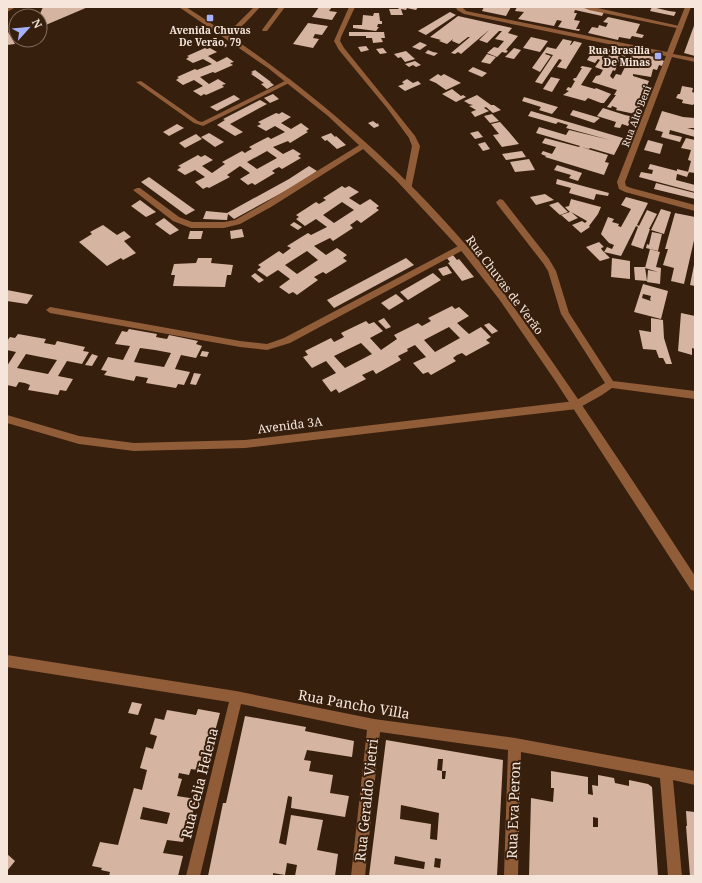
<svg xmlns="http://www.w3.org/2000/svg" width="702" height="883" font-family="'Noto Serif',serif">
	<rect width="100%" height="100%" fill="#371f0e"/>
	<g fill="#d5b5a1" fill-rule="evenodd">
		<path d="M 43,7 L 88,7 L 41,27 L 39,16 Z"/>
		<path d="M 319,7 L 332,7 L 329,11 L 337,12 L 332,20 L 312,17 Z"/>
		<path d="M 400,7 L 418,7 L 416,10 L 407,8 L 406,10 L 401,9 L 403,15 L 391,15 L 389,9 L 398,9 Z"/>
		<path d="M 484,7 L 500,8 L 511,7 L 506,16 L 482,11 Z"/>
		<path d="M 517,7 L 584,7 L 584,8 L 604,12 L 602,16 L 575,10 L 574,13 L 577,13 L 574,20 L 580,21 L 576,29 L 580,29 L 579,31 L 558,27 L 562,21 L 557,20 L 554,26 L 518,19 L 524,12 L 515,11 Z"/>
		<path d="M 652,7 L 669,11 L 676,12 L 674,16 L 650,11 Z"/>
		<path d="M 450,12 L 456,15 L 426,35 L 418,31 Z"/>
		<path d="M 374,13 L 379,13 L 380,21 L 382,21 L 382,24 L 378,24 L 377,27 L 379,27 L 376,31 L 353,28 L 353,25 L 362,25 L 363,15 L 373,16 Z"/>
		<path d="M 458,16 L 512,28 L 508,33 L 518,36 L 506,50 L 508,51 L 506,53 L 502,52 L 497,57 L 487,53 L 494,47 L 498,48 L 504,41 L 495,39 L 502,31 L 499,31 L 487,43 L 479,40 L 489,30 L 461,54 L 458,52 L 455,54 L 451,53 L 470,37 L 468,37 L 459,44 L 452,41 L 453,39 L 447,44 L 439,41 L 441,40 L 430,37 Z"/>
		<path d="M 608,17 L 640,24 L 636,33 L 644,35 L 642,38 L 632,36 L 630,39 L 619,37 L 618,40 L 588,33 L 592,27 L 598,28 L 599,25 L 606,27 L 608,23 L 603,22 Z"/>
		<path d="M 308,23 L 328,26 L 322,35 L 315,34 L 313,38 L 319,39 L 313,48 L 293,44 Z"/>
		<path d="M 695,23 L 695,56 L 684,53 Z"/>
		<path d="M 7,30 L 15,44 L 7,45 Z"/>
		<path d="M 349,32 L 384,32 L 385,38 L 381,38 L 383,42 L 373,43 L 372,38 L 366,38 L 366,36 L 349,36 Z"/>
		<path d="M 531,37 L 548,41 L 540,52 L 523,48 Z"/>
		<path d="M 563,39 L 572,41 L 570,45 L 571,45 L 574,41 L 582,43 L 566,69 L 557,67 L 562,60 L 559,59 L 542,84 L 535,82 L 553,55 L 546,53 L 545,54 L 551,56 L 540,72 L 532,68 L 547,47 L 556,49 Z"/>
		<path d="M 420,42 L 427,45 L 420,50 L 412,47 Z"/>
		<path d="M 366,46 L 369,50 L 361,52 L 358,47 Z"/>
		<path d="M 205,48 L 207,49 L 210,48 L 217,52 L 208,56 L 217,62 L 227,57 L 234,62 L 230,63 L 233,65 L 215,73 L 213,72 L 200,77 L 209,84 L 218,79 L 226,84 L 222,85 L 224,87 L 206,95 L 204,94 L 201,96 L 193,91 L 203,86 L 194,80 L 183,85 L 176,80 L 179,78 L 177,77 L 195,69 L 197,70 L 212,64 L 203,59 L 193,63 L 186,59 L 189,57 L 187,56 Z"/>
		<path d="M 383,48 L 387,53 L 380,54 L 376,49 Z"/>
		<path d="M 514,48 L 521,50 L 514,59 L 505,57 Z"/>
		<path d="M 604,49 L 628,52 L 624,59 L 620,58 L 615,71 L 613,70 L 610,76 L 613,79 L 616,74 L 621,75 L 632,53 L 655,57 L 664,61 L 662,66 L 659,65 L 657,70 L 653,69 L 651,77 L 633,74 L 633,76 L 649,81 L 644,93 L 647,94 L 640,103 L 642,104 L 635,114 L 616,110 L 617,108 L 612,106 L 611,108 L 607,107 L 616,95 L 614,95 L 617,90 L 592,82 L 596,76 L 600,75 L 603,70 L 595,67 L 600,60 L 598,59 L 595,63 L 587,60 L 593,51 L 601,53 Z"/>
		<path d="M 428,50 L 433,52 L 438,53 L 434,56 L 425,53 Z"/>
		<path d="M 406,51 L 415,59 L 405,62 L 401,57 L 398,58 L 394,54 Z"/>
		<path d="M 487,54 L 496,57 L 490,64 L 481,62 Z"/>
		<path d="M 415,61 L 421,65 L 416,67 L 413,65 L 409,67 L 405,64 Z"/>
		<path d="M 582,66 L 592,68 L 581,85 L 595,89 L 596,88 L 611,94 L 604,103 L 601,103 L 588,98 L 585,101 L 563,95 L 569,91 L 566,90 L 568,87 L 571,88 L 575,81 L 573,80 L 574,78 L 576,78 L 582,68 L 580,68 Z"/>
		<path d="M 473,67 L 487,73 L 482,77 L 468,71 Z"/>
		<path d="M 255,70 L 271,82 L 270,82 L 274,85 L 267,89 L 261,84 L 264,83 L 251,74 L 253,73 L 251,72 Z"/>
		<path d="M 438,74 L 441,76 L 444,74 L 461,83 L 446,90 L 436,83 L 429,80 Z"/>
		<path d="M 551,77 L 560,79 L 552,92 L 543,89 Z"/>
		<path d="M 407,79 L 413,83 L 418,81 L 421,84 L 405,91 L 398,86 L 404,84 L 402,82 Z"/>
		<path d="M 682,86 L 693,88 L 692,92 L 695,93 L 695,102 L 693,105 L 682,103 L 683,100 L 676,98 L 678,94 L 680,94 Z"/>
		<path d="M 452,89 L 461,96 L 463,95 L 466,97 L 456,102 L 442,94 Z"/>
		<path d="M 273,94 L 279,99 L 270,103 L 264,98 Z"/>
		<path d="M 234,95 L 240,99 L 217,111 L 210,107 Z"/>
		<path d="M 477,95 L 491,105 L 494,105 L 501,110 L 493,113 L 486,107 L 484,108 L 489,111 L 475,117 L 471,112 L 476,110 L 469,106 L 473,105 L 469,104 L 464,101 Z"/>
		<path d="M 524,97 L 558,107 L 552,114 L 539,110 L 541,107 L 522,101 Z"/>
		<path d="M 260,100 L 267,104 L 230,124 L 243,132 L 235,136 L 217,125 L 225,120 L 223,119 Z"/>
		<path d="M 603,108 L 625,115 L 634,117 L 628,126 L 622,124 L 620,128 L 614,127 L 616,122 L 597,116 Z"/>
		<path d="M 573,110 L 600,118 L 594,123 L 570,115 Z"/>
		<path d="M 531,111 L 623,138 L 614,155 L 590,148 L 589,149 L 581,147 L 608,155 L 605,162 L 609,163 L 604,175 L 545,157 L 546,156 L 541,154 L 543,151 L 552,154 L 556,147 L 542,143 L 545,138 L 579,147 L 580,146 L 536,133 L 539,127 L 566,135 L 569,130 L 610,140 L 566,128 L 568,125 L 558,122 L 556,124 L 528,116 Z"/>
		<path d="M 662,111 L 683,117 L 695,118 L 695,128 L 687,128 L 695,130 L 695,137 L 670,130 L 669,134 L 682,137 L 680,142 L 661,137 L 663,132 L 655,130 Z"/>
		<path d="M 282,112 L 291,117 L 281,123 L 291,129 L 301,123 L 309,129 L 306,131 L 308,132 L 290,143 L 288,141 L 273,147 L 283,154 L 293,149 L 301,154 L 298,156 L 301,158 L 282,169 L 279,167 L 275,169 L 272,171 L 275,173 L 255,185 L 252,183 L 248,185 L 240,179 L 250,173 L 240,166 L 227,175 L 230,177 L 209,188 L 207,187 L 203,189 L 195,182 L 205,177 L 195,170 L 185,175 L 177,170 L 181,167 L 178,166 L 198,155 L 201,157 L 205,155 L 213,160 L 202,166 L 212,173 L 225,164 L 222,162 L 242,151 L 245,153 L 248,151 L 252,149 L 249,147 L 268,137 L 271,139 L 285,132 L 275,126 L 266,131 L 257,126 L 261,124 L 258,122 L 276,113 L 279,114 ZM 267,151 L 277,158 L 257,169 L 247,162 Z"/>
		<path d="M 492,114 L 499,121 L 490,123 L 484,116 Z"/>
		<path d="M 373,121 L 377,124 L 378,123 L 379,126 L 374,128 L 368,123 Z"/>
		<path d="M 500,122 L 509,132 L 519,144 L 502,147 L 493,135 L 499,134 L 491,124 Z"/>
		<path d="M 177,124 L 184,128 L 169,136 L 163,132 Z"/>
		<path d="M 478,131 L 483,137 L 475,139 L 470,133 Z"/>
		<path d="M 209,133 L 224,142 L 215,147 L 201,137 Z"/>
		<path d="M 331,133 L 335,137 L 336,136 L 346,145 L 337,149 L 327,140 L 325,141 L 321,137 Z"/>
		<path d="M 196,134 L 202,139 L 185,148 L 179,143 Z"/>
		<path d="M 686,138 L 695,140 L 695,173 L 688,172 L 691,161 L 688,160 L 691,150 L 681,148 Z"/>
		<path d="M 648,140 L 663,144 L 660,154 L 644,150 Z"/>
		<path d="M 485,142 L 490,149 L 483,151 L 478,144 Z"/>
		<path d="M 522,151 L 526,157 L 506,160 L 502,154 Z"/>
		<path d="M 529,159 L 535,170 L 515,172 L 510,162 Z"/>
		<path d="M 650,164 L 677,171 L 677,169 L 689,172 L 687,177 L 677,174 L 676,180 L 695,185 L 695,192 L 639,177 L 641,172 L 652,174 L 653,170 L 648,169 Z"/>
		<path d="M 557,165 L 582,173 L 578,181 L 569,178 L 571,175 L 554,170 Z"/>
		<path d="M 309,166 L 317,171 L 300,183 L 234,219 L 228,214 L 227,220 L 203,219 L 206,211 L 227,213 L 289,179 Z"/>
		<path d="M 149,177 L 195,210 L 186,215 L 141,182 Z"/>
		<path d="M 557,179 L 609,193 L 608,196 L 596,194 L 594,200 L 569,193 L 571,188 L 556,184 Z"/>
		<path d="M 656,183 L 695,193 L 695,199 L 654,189 Z"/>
		<path d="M 342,186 L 345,188 L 349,186 L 359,192 L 349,198 L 360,205 L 370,199 L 379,206 L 376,208 L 379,210 L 361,223 L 357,220 L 353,223 L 350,225 L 353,228 L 333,241 L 330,238 L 314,246 L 326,255 L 337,248 L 347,255 L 343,258 L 347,261 L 326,274 L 323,272 L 314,277 L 318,280 L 297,295 L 293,292 L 289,294 L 279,287 L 290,279 L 278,270 L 267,277 L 257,270 L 261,267 L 258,265 L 279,251 L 283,254 L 291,248 L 287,246 L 308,233 L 311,235 L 327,227 L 316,219 L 305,226 L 296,219 L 299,217 L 296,215 L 316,202 L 319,204 L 326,200 L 323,198 ZM 342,202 L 354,210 L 334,223 L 323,215 ZM 307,251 L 318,260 L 297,274 L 285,265 Z"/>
		<path d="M 545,194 L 554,200 L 536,205 L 530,197 Z"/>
		<path d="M 626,197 L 648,203 L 637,225 L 639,226 L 647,210 L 657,214 L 649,229 L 650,229 L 643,249 L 631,245 L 638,227 L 636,226 L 621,256 L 604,252 L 607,247 L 612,249 L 614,245 L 609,243 L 601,234 L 608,217 L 614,219 L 612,222 L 619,224 L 618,226 L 621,227 L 631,209 L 621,205 Z"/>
		<path d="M 571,199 L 601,207 L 598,214 L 589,226 L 590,227 L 581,233 L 572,225 L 582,221 L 585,223 L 587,221 L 571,212 L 578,218 L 569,222 L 561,215 L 570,212 L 565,207 L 569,206 Z"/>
		<path d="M 140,200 L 156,212 L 146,217 L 131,206 Z"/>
		<path d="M 558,202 L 568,212 L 560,215 L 549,205 Z"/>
		<path d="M 661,209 L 671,212 L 664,234 L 651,230 Z"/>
		<path d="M 675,213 L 695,217 L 695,236 L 684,284 L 671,281 L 674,268 L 663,265 L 668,249 L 665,249 Z"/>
		<path d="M 164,218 L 179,230 L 170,235 L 155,224 Z"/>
		<path d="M 294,222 L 302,227 L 298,230 L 290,225 Z"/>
		<path d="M 103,225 L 117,235 L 124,231 L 131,237 L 124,241 L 136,253 L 123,260 L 121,258 L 107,266 L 79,242 L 92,234 L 90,232 Z"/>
		<path d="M 242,229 L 244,237 L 231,239 L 230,231 Z"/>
		<path d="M 190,231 L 203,231 L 201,239 L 188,239 Z"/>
		<path d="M 652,232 L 662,234 L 658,251 L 646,248 L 647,244 L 649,245 Z"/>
		<path d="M 599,242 L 604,247 L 601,248 L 602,250 L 610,258 L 600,261 L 586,247 Z"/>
		<path d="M 650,249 L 660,252 L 656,267 L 661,268 L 660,284 L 647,282 L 648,270 L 658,272 L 645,268 Z"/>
		<path d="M 452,254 L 457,260 L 459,259 L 474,277 L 462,281 L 448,263 L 450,262 L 446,257 Z"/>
		<path d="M 198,258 L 212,258 L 211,263 L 233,265 L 231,275 L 227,275 L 225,287 L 173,286 L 175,275 L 171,275 L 174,264 L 196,263 Z"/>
		<path d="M 406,258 L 414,265 L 334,308 L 327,300 Z"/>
		<path d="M 612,258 L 630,261 L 630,279 L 611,277 Z"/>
		<path d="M 694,265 L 695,265 L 695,286 L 690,285 Z"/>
		<path d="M 447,266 L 452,273 L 443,276 L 438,269 Z"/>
		<path d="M 634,267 L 645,267 L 647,281 L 635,280 Z"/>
		<path d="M 255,273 L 264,280 L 259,283 L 251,276 Z"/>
		<path d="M 433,273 L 441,280 L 408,300 L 400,292 Z"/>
		<path d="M 643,284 L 668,291 L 661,319 L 634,312 ZM 643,294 L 651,296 L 650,299 L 651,301 L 642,298 Z"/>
		<path d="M 7,290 L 33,295 L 27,304 L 7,301 Z"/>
		<path d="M 396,294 L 404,301 L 389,310 L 381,303 Z"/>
		<path d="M 452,306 L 455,309 L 459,307 L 469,316 L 457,323 L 469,334 L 481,327 L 491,337 L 486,340 L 490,343 L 466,356 L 462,353 L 457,355 L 453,358 L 456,361 L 431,375 L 428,372 L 423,374 L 413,363 L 426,357 L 415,345 L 407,349 L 408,351 L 398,356 L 401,360 L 376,374 L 373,370 L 362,375 L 366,379 L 339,393 L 336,389 L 331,392 L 322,380 L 336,373 L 326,361 L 312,368 L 303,357 L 308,355 L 305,351 L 331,338 L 334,342 L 344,337 L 341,333 L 366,321 L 369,324 L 374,322 L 383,331 L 370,338 L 381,350 L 397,339 L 394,335 L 418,323 L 422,326 L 431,321 L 428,318 ZM 449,327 L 460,338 L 435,352 L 424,340 ZM 361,343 L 372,354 L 345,368 L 334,356 Z"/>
		<path d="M 681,313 L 695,316 L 694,338 L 695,338 L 695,349 L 692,348 L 692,355 L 678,351 Z"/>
		<path d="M 384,318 L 391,327 L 386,329 L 378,321 Z"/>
		<path d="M 651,318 L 663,320 L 664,338 L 672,364 L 666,364 L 663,358 L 659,358 L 656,350 L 643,349 L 639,330 L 651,332 Z"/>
		<path d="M 489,323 L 498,331 L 492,334 L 484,325 Z"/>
		<path d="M 129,329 L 157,334 L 156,337 L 161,338 L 167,339 L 169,335 L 198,341 L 196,344 L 202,346 L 196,358 L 181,355 L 175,369 L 190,372 L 184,385 L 178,384 L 176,388 L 146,383 L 148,378 L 136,376 L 134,381 L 104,375 L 107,371 L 101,370 L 108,357 L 123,360 L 130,346 L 115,344 L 122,331 L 127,332 ZM 140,348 L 155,350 L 171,353 L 164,367 L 134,362 Z"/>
		<path d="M 18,334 L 46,339 L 44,343 L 55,345 L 57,341 L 85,347 L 83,351 L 89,352 L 82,364 L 67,361 L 58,376 L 73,379 L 66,391 L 60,390 L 58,395 L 28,390 L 30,385 L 25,383 L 19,382 L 16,387 L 7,385 L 7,366 L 16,352 L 7,350 L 7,341 L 10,337 L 15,338 ZM 26,354 L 41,357 L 57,360 L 48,374 L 17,368 Z"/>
		<path d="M 202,351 L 209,352 L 207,357 L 200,356 Z"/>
		<path d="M 92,354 L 98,356 L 92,366 L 85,365 Z"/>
		<path d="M 194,373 L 201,374 L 196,385 L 190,384 Z"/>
		<path d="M 132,702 L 142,704 L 138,715 L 128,713 Z"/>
		<path d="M 198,709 L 220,713 L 204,771 L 191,769 L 189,775 L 179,773 L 178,778 L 182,779 L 177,796 L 196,799 L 189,828 L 187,827 L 183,842 L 167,840 L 163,853 L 183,856 L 178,876 L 109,876 L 110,872 L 101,870 L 102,868 L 92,866 L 100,842 L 118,845 L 134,788 L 142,790 L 147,770 L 140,768 L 146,747 L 153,749 L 157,736 L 150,734 L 155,718 L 164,720 L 167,710 L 196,715 ZM 143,807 L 170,813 L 167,824 L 140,819 Z"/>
		<path d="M 245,716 L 306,727 L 305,731 L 354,741 L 352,757 L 307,750 L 304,760 L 311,761 L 309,771 L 333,775 L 330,793 L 349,796 L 345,817 L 291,808 L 292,797 L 288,796 L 279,843 L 286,845 L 291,815 L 323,820 L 317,850 L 338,854 L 335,876 L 295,876 L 297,865 L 287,863 L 285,875 L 273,873 L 273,876 L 208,876 L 223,803 L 226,803 Z"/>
		<path d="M 386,740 L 503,760 L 497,876 L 369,876 ZM 438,759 L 443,759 L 442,771 L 446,771 L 445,779 L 442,779 L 442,771 L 437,770 ZM 401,805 L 439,813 L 437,840 L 430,839 L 431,824 L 400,819 ZM 395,856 L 425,862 L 424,869 L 394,864 ZM 435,858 L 441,859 L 440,868 L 434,867 Z"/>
		<path d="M 551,771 L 588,777 L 588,794 L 593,795 L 592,785 L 598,786 L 598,775 L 614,778 L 615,783 L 629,786 L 629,780 L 648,784 L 652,787 L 658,876 L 529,876 L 531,798 L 553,802 L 554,788 L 551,788 ZM 593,817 L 598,818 L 598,827 L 593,827 Z"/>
		<path d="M 686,811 L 695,812 L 695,876 L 690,876 L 686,826 L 687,826 Z"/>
		<path d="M 7,854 L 15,861 L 7,871 Z"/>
	</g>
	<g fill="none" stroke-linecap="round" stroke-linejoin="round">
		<g fill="#915d39" fill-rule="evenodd">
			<path d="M 254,7 L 260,7 C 253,15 234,37 224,36 L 224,34 L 234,27 Z"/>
			<path d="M 279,7 L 285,7 L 267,31 L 263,31 L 262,30 Z"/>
			<path d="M 587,7 L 593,7 L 684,27 L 681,29 L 589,10 L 587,9 Z"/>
		</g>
		<g fill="#915d39" fill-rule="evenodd">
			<path d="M 16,7 L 7,12 L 7,8 Z"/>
			<path d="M 349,7 L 355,7 L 341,37 L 340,41 L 344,48 L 391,106 L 415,136 L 420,146 L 411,190 L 408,190 L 404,188 L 412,146 L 409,138 L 387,108 L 339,50 L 334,41 Z"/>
			<path d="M 456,7 L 462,7 L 466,11 L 667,52 L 685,7 L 691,7 L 673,54 L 695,58 L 695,62 L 672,57 L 625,182 L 626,186 L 631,188 L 695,205 L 695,211 L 625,192 L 619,189 L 617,182 L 666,56 L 464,14 L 457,10 Z"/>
			<path d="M 289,79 L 291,80 L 291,82 L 203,126 L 194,123 L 136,82 L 141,81 L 198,121 L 202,122 Z"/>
			<path d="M 361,144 L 364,144 L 368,146 L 271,207 L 240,224 L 224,228 L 191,228 L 173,221 L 133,190 L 137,188 L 140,188 L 179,217 L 192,222 L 224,222 L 235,220 L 265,203 Z"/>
			<path d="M 500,199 L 503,200 L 549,259 L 556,271 L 569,313 L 613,381 L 695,391 L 695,399 L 612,388 L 602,395 L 577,409 L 245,448 L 134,451 L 79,444 L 7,423 L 7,415 L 79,436 L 134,443 L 245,440 L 575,401 L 605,383 L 561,314 L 548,271 L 543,263 L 497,204 L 496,202 Z"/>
			<path d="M 462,244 L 465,245 L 466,247 L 465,249 L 290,343 L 267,350 L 240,347 L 50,313 L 46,310 L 50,307 L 240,341 L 267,344 L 284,338 Z"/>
			<path d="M 7,655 L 236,691 L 374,719 L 515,738 L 695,771 L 695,785 L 673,780 L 682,876 L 668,876 L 660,778 L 521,752 L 518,876 L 504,876 L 508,750 L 380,732 L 365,876 L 351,876 L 367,730 L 241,704 L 200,876 L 186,876 L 229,702 L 7,667 Z"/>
		</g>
		<path fill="#915d39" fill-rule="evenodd" d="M 179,7 L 186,7 C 290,73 385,151 466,245 C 496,280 522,319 549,357 C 599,429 647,502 695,576 L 695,591 L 691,590 L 556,382 L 499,299 L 459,248 L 396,180 L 328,116 L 268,68 Z"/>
	</g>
	<g fill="#a6b1fc" stroke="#371f0e" stroke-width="1.5">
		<rect x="206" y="14" width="8" height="8" rx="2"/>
		<rect x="654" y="52" width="8" height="8" rx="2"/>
	</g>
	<g text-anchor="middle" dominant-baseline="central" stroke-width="4" stroke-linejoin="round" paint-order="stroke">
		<g font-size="10" font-weight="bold" fill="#f5e5da" stroke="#371f0e">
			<text x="210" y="30">Avenida Chuvas<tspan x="210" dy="12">De Verão, 79</tspan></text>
			<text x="650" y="50" text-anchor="end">Rua Brasília<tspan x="650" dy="12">De Minas</tspan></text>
		</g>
		<g font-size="10" fill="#f5e5da" stroke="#371f0e">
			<text transform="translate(636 116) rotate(-69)">Rua Alto Beni</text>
		</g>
		<g font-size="12" fill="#f5e5da" stroke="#371f0e">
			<text transform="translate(505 285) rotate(53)">Rua Chuvas de Verão</text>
			<text transform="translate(290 425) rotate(-7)">Avenida 3A</text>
		</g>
		<g font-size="14" fill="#f5e5da" stroke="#371f0e">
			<text transform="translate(354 704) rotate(10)">Rua Pancho Villa</text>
			<text transform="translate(199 783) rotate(-76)">Rua Celia Helena</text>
			<text transform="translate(366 800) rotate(-84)">Rua Geraldo Vietri</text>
			<text transform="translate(513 810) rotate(-88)">Rua Eva Peron</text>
		</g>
	</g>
	<rect width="702" height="883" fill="none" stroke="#f5e5da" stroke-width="16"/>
	<g transform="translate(28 28) rotate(63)"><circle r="19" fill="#371f0e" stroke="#836e60"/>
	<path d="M0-3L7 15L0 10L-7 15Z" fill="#a6b1fc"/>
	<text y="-6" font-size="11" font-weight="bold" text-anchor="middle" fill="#f5e5da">N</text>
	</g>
</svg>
